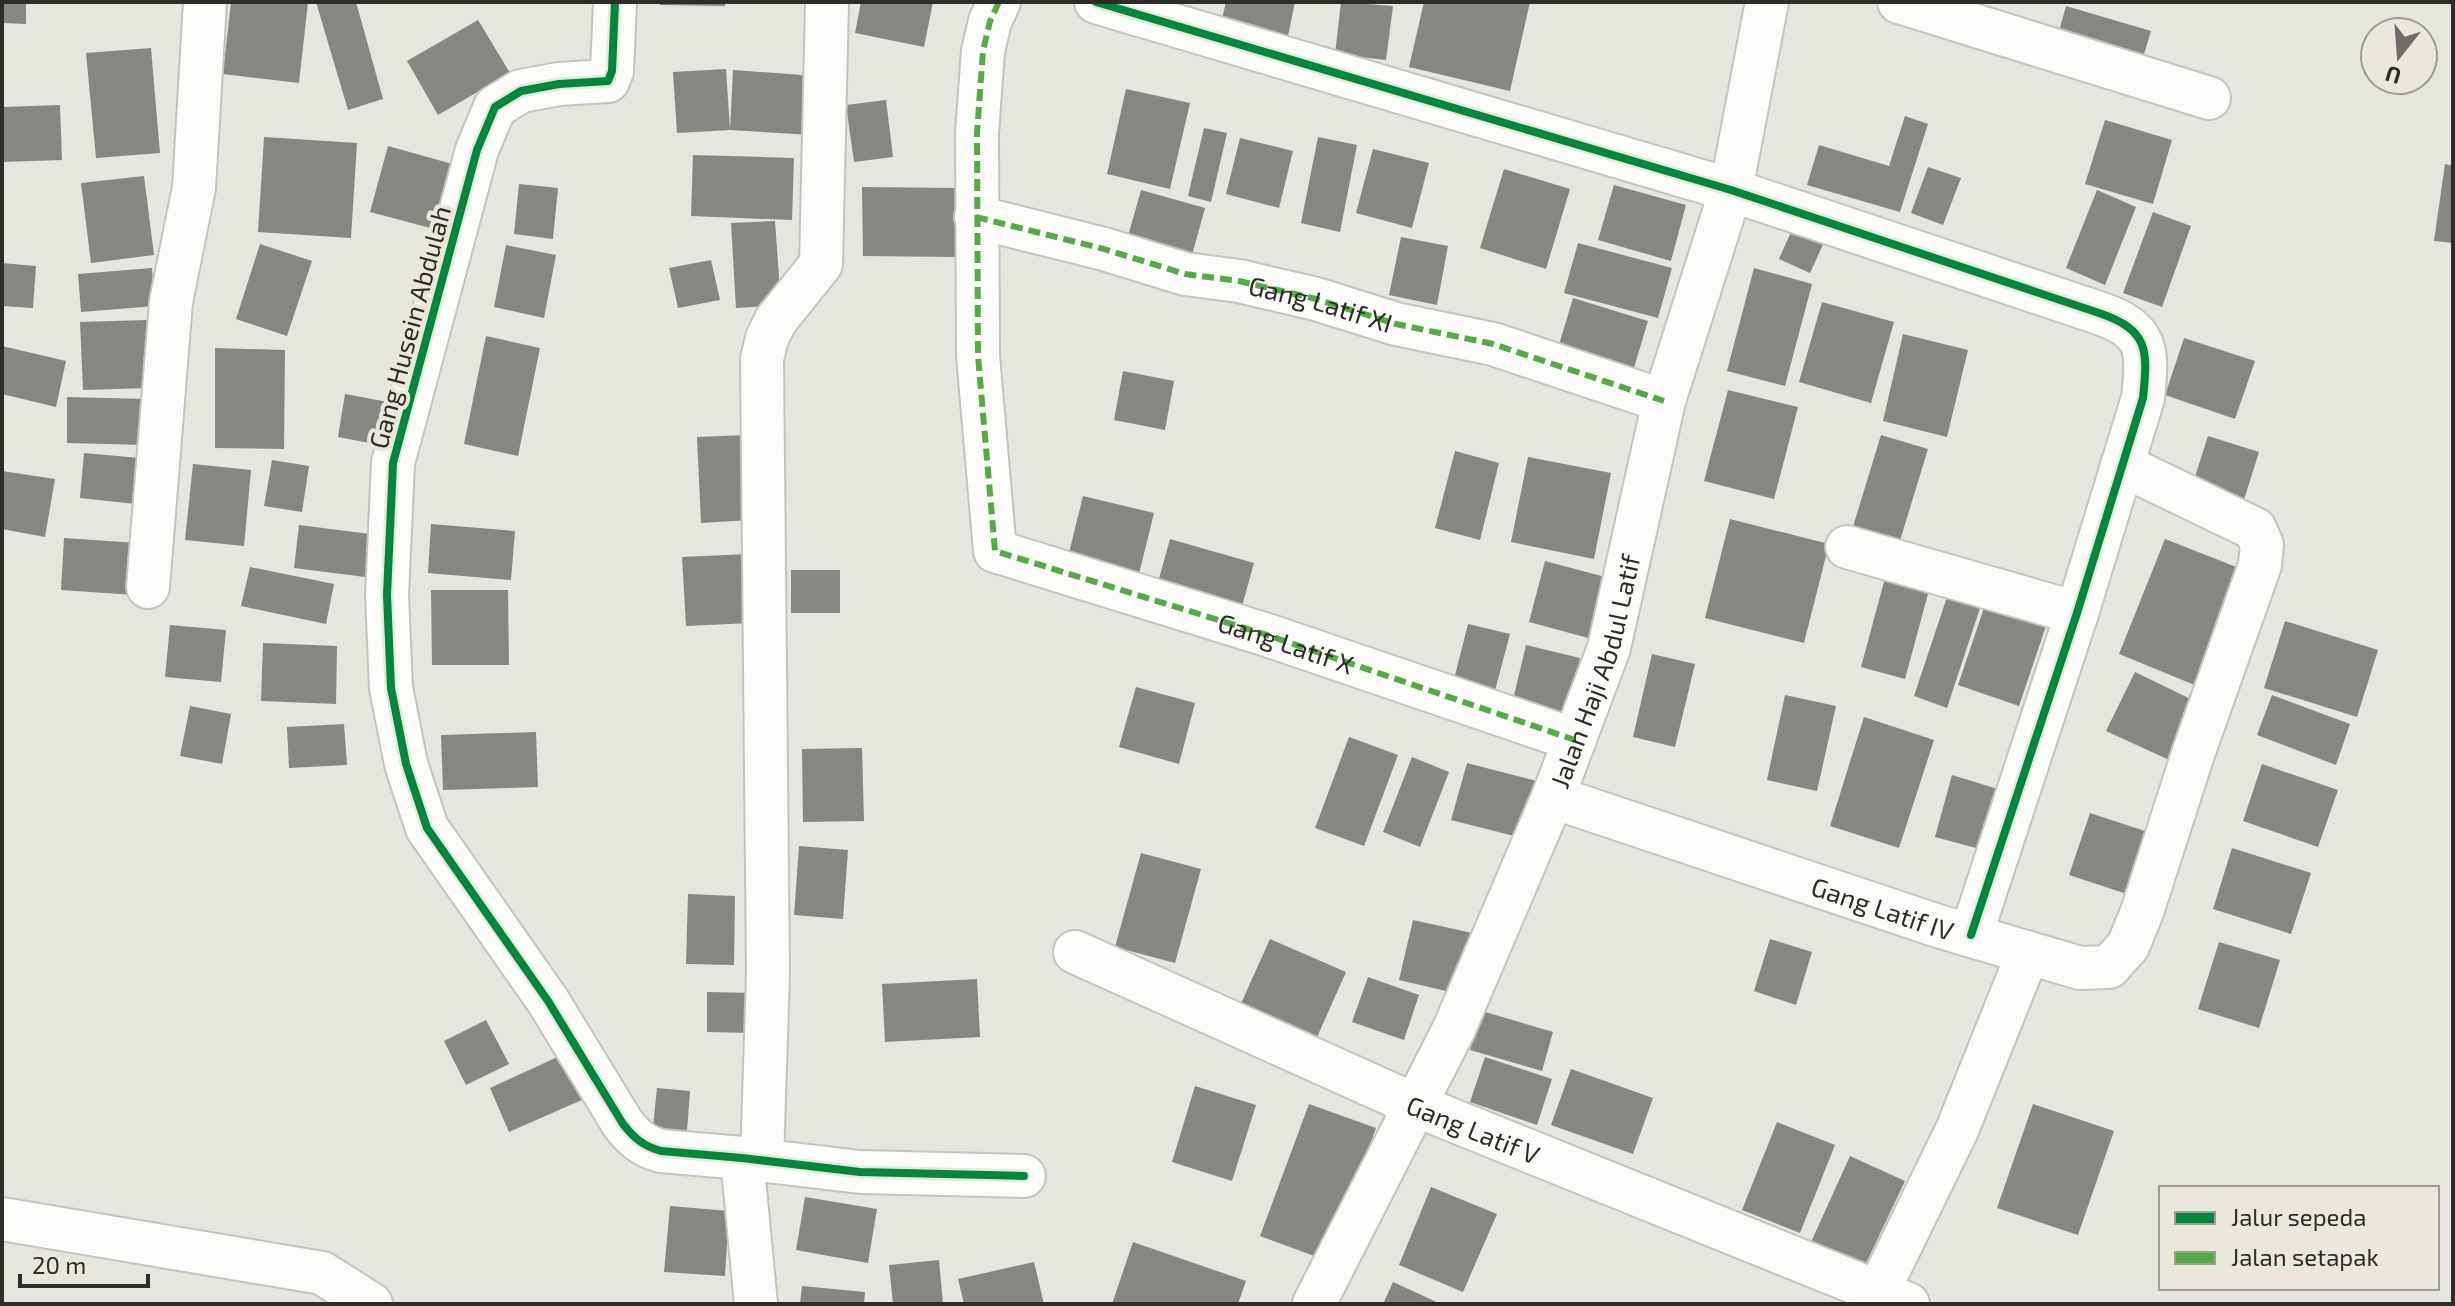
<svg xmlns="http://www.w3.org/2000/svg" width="2455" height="1306" font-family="'Exo 2',sans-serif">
	<rect width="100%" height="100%" fill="#e6e5de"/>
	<g fill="#878782">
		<path d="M 2,2 L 26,2 L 26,24 L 2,23 Z"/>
		<path d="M 231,2 L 308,2 L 299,83 L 223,74 Z"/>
		<path d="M 316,2 L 356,2 L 383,99 L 348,110 Z"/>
		<path d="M 660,2 L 725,2 L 725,6 L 660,5 Z"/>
		<path d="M 861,2 L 933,2 L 924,47 L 855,33 Z"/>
		<path d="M 1226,2 L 1295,2 L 1287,41 L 1220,27 Z"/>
		<path d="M 1341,2 L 1393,6 L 1386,60 L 1335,54 Z"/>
		<path d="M 1424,2 L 1530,2 L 1510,91 L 1409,67 Z"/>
		<path d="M 2066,6 L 2151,31 L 2139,71 L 2055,46 Z"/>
		<path d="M 478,20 L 510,73 L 438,115 L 407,61 Z"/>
		<path d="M 151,48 L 160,153 L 96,158 L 86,53 Z"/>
		<path d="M 726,69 L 730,130 L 677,133 L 673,72 Z"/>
		<path d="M 733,70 L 816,76 L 812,135 L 730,130 Z"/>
		<path d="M 1126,89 L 1190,103 L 1170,189 L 1107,174 Z"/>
		<path d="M 886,100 L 893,157 L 854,162 L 846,105 Z"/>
		<path d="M 60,105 L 62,160 L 2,162 L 2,107 Z"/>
		<path d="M 1905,116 L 1928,124 L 1900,212 L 1807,185 L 1819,145 L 1889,166 Z"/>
		<path d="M 2105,120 L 2172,140 L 2153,204 L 2085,184 Z"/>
		<path d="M 1204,128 L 1227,133 L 1211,202 L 1188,196 Z"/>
		<path d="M 264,137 L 357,143 L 351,238 L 258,232 Z"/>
		<path d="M 1318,137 L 1357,145 L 1340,232 L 1301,223 Z"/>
		<path d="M 1240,138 L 1293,151 L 1279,208 L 1226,194 Z"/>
		<path d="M 388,146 L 456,165 L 438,230 L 370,212 Z"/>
		<path d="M 1373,149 L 1429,163 L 1412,228 L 1356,213 Z"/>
		<path d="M 693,155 L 794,158 L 792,220 L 691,216 Z"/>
		<path d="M 2445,164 L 2453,166 L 2453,243 L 2434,241 Z"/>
		<path d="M 1928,167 L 1961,178 L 1943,225 L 1911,213 Z"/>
		<path d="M 1504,169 L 1570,189 L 1546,269 L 1480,248 Z"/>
		<path d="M 144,176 L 154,255 L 91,263 L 81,183 Z"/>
		<path d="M 519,184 L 558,188 L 553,239 L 514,234 Z"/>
		<path d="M 1614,185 L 1686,205 L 1671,261 L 1598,240 Z"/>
		<path d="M 862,187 L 956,188 L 956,257 L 863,256 Z"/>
		<path d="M 1141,190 L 1205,208 L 1189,266 L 1125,247 Z"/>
		<path d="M 2097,190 L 2136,207 L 2105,285 L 2066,268 Z"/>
		<path d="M 2153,212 L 2191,226 L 2162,307 L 2123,293 Z"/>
		<path d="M 775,221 L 781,305 L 736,308 L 731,223 Z"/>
		<path d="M 1795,223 L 1827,236 L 1810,273 L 1779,259 Z"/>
		<path d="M 1401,237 L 1448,246 L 1437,305 L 1389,295 Z"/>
		<path d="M 1578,243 L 1672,268 L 1658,318 L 1564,293 Z"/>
		<path d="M 260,244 L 312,261 L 287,336 L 236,319 Z"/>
		<path d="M 506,245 L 556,255 L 544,318 L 494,307 Z"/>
		<path d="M 711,260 L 720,300 L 678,308 L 669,268 Z"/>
		<path d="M 2,263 L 36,266 L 33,308 L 2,306 Z"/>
		<path d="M 152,268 L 155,306 L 81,312 L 78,274 Z"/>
		<path d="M 1754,268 L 1812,284 L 1785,386 L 1727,371 Z"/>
		<path d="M 1573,298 L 1648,321 L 1633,371 L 1558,348 Z"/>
		<path d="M 1822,302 L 1894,322 L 1871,403 L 1799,382 Z"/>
		<path d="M 147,320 L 149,388 L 83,390 L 80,322 Z"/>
		<path d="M 1903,334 L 1968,350 L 1947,437 L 1883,421 Z"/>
		<path d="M 486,336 L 540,348 L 518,456 L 464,444 Z"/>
		<path d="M 2184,338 L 2255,361 L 2235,419 L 2165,395 Z"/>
		<path d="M 2,346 L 66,361 L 56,407 L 2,394 Z"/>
		<path d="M 215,348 L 285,350 L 284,449 L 215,448 Z"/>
		<path d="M 1123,371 L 1174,381 L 1165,430 L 1114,420 Z"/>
		<path d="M 1728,390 L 1798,407 L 1774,499 L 1704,481 Z"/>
		<path d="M 345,394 L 388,402 L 380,445 L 338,437 Z"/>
		<path d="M 67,397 L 148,399 L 147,445 L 67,443 Z"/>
		<path d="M 747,435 L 751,520 L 701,523 L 697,437 Z"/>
		<path d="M 1881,435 L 1928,449 L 1895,557 L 1848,543 Z"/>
		<path d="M 2208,436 L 2259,452 L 2242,506 L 2191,489 Z"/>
		<path d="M 1455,451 L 1499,463 L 1480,540 L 1435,528 Z"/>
		<path d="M 84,453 L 140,458 L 136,504 L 80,498 Z"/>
		<path d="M 1528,457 L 1611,473 L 1594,559 L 1511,542 Z"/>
		<path d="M 272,460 L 309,466 L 302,512 L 264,506 Z"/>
		<path d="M 193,464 L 251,470 L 244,546 L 185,540 Z"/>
		<path d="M 2,471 L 55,479 L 45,537 L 2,529 Z"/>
		<path d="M 1083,496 L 1154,513 L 1138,578 L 1067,561 Z"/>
		<path d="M 1730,519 L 1829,544 L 1804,643 L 1705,618 Z"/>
		<path d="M 431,524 L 515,531 L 511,580 L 428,573 Z"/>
		<path d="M 299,525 L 378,535 L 373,578 L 294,568 Z"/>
		<path d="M 64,538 L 137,543 L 135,595 L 61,590 Z"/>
		<path d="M 1170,539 L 1254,563 L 1239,617 L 1155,593 Z"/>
		<path d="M 2165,539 L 2249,572 L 2202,688 L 2119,654 Z"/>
		<path d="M 748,554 L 751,623 L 686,626 L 682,557 Z"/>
		<path d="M 1545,561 L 1609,578 L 1592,639 L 1529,622 Z"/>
		<path d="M 250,567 L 334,584 L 326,624 L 241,606 Z"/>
		<rect x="791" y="570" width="49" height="43"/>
		<path d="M 1885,578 L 1929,590 L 1905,679 L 1861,667 Z"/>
		<path d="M 1952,582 L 1985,593 L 1947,708 L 1914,696 Z"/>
		<path d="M 431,590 L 508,590 L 509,665 L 432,665 Z"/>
		<path d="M 1988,596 L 2049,617 L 2019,706 L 1958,685 Z"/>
		<path d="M 2285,621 L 2378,650 L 2357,717 L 2264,688 Z"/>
		<path d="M 1468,624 L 1510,634 L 1492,702 L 1451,691 Z"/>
		<path d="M 170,625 L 226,630 L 221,682 L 165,677 Z"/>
		<path d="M 263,643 L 337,646 L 336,704 L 261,701 Z"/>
		<path d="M 1526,645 L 1580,658 L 1566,721 L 1511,708 Z"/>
		<path d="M 1652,654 L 1695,664 L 1675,747 L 1633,737 Z"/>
		<path d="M 2135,672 L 2205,706 L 2178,764 L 2106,731 Z"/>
		<path d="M 1136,687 L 1195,703 L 1179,764 L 1119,747 Z"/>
		<path d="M 1785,695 L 1836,706 L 1817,791 L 1767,780 Z"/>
		<path d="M 2272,695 L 2350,724 L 2336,765 L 2257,735 Z"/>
		<path d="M 190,706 L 231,714 L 222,764 L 180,756 Z"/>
		<path d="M 1864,717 L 1934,740 L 1899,848 L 1830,826 Z"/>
		<path d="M 344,724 L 347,765 L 289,768 L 287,727 Z"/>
		<path d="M 536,732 L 538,787 L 443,790 L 441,735 Z"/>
		<path d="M 1349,737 L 1398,755 L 1364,846 L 1315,828 Z"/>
		<path d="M 862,748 L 864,821 L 803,822 L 802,749 Z"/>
		<path d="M 1412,757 L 1449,772 L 1420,847 L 1383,832 Z"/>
		<path d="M 1467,763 L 1537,781 L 1522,838 L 1451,820 Z"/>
		<path d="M 2262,764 L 2338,790 L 2318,847 L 2243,821 Z"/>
		<path d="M 1952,775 L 2004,791 L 1987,851 L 1935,837 Z"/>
		<path d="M 2090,813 L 2157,835 L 2136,897 L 2069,875 Z"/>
		<path d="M 799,846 L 848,850 L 843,919 L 794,915 Z"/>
		<path d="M 2232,848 L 2311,873 L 2291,934 L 2213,909 Z"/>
		<path d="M 1141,853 L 1201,869 L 1175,963 L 1115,947 Z"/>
		<path d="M 688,894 L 735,896 L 734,965 L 686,964 Z"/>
		<path d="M 1413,920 L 1477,934 L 1463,995 L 1399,980 Z"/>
		<path d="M 1270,939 L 1346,972 L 1310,1053 L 1234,1019 Z"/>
		<path d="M 1770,939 L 1812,952 L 1796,1005 L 1754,991 Z"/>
		<path d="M 2219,942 L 2280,960 L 2259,1028 L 2198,1009 Z"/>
		<path d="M 1368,977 L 1419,995 L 1404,1040 L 1352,1022 Z"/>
		<path d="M 977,979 L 980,1037 L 885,1042 L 882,984 Z"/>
		<path d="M 707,992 L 754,993 L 754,1033 L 707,1032 Z"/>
		<path d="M 1482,1011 L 1553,1032 L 1542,1071 L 1470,1050 Z"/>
		<path d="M 486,1020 L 509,1064 L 466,1085 L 444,1041 Z"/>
		<path d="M 564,1054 L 584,1099 L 509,1132 L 490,1088 Z"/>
		<path d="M 1485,1057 L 1552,1079 L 1537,1125 L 1470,1102 Z"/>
		<path d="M 1571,1069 L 1653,1098 L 1633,1154 L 1551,1125 Z"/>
		<path d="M 1195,1086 L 1256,1105 L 1232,1181 L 1172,1162 Z"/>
		<path d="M 657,1088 L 690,1091 L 687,1131 L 653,1127 Z"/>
		<path d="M 1309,1104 L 1376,1128 L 1328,1261 L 1260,1236 Z"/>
		<path d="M 2033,1104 L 2114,1131 L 2078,1235 L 1997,1208 Z"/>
		<path d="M 1777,1122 L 1835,1145 L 1800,1233 L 1742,1210 Z"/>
		<path d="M 1850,1156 L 1905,1181 L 1860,1276 L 1807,1251 Z"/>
		<path d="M 1431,1187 L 1497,1214 L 1463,1292 L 1399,1265 Z"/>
		<path d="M 805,1197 L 877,1209 L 868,1263 L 796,1250 Z"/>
		<path d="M 670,1206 L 729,1211 L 725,1276 L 664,1272 Z"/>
		<path d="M 1133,1242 L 1246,1281 L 1238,1304 L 1112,1304 Z"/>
		<path d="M 939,1260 L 943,1304 L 893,1304 L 889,1265 Z"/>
		<path d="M 1034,1262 L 1044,1304 L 964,1304 L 958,1279 Z"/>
		<path d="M 1393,1282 L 1441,1304 L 1383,1304 Z"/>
		<path d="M 802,1286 L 865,1292 L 864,1304 L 800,1304 Z"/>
	</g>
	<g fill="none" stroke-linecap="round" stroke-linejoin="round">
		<g stroke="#c4c3bd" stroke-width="46">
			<g id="street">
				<path d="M 615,2 L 612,71 L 608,81 L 559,84 L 521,91 L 495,107 L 477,150 L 393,463 L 387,595 L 391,688 L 406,764 L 427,828 L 548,1001 L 623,1124 C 634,1138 643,1146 661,1151 L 742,1158 L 860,1172 L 1024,1176"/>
				<path id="s1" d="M 999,2 L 990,21 L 983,51 L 977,133 L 978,356 L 995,551 L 1267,635 L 1575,740"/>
				<path d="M 1096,2 L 1731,190 L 2099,313 C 2149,330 2148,350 2143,398 L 2077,613 L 1971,935"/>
				<path d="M 1899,2 L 2209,98"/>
				<path id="s2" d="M 976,217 L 1104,249 L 1185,274 L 1239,281 L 1316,299 L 1396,324 L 1493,344 L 1664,401"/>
				<path d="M 1847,547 L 2077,613"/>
				<path d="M 148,587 L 171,302 L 194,188 L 205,2"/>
				<path id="s3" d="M 1553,797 L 1938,926 L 2080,968 L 2109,967 L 2128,946 L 2142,912 L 2193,754 L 2260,565 L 2262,545 L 2255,529 L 2122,465"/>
				<path id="s4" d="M 1075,952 L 1415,1105 L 1908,1304"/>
				<path d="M 742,1158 L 756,1304"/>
				<path d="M 762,1160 L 768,974 L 762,359 L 767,338 L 776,320 L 821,264 L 827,2"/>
				<path d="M 2,1219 L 322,1273 L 371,1304"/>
				<path id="s5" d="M 1314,1304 L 1454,1029 L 1553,797 L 1609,648 L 1664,401 L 1731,190 L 1767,2"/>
				<path d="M 1872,1304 L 1957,1130 L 2028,953"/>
			</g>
		</g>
		<use href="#street" stroke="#fbfbfa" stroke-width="42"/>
		<g stroke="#54ab44" stroke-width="6" stroke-dasharray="12 6" stroke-linecap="butt">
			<path d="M 999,2 L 990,21 L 983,51 L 977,133 L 978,356 L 995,551 L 1267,635 L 1575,740"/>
			<path d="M 976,217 L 1104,249 L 1185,274 L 1239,281 L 1316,299 L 1396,324 L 1493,344 L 1664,401"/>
		</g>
		<g stroke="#eae8da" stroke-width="13">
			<g id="cycleway">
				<path d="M 615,2 L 612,71 L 608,81 L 559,84 L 521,91 L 495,107 L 477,150 L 393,463 L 387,595 L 391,688 L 406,764 L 427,828 L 548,1001 L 623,1124 C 634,1138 643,1146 661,1151 L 742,1158 L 860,1172 L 1024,1176"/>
				<path d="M 1096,2 L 1731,190 L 2099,313 C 2149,330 2148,350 2143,398 L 2077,613 L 1971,935"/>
			</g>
		</g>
		<use href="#cycleway" stroke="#00873e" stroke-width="8"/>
	</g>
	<g text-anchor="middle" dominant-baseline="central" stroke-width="8" stroke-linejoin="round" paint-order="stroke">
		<g font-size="26" fill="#2d2d27" stroke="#eae8da">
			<text stroke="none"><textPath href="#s2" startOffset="356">Gang Latif XI</textPath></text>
			<text transform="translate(409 327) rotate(-75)">Gang Husein Abdulah</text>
			<text stroke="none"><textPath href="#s1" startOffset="858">Gang Latif X</textPath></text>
			<text stroke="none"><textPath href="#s5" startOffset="694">Jalan Haji Abdul Latif</textPath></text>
			<text stroke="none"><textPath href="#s3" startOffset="348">Gang Latif IV</textPath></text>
			<text stroke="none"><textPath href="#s4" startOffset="436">Gang Latif V</textPath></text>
		</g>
	</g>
	<rect width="2455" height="1306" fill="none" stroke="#2d2d27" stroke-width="8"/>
	<rect x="2159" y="1186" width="280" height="104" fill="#eae8da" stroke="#9e9d92" stroke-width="2"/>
	<rect x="2175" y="1212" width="40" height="12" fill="#00873e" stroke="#9e9d92" stroke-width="2"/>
	<text x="2231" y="1226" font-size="24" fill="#2d2d27">Jalur sepeda</text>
	<rect x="2175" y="1252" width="40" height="12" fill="#54ab44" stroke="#9e9d92" stroke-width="2"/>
	<text x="2231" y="1266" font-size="24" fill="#2d2d27">Jalan setapak</text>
	<g transform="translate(2399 56) rotate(197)"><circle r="38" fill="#eae8da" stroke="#9e9d92" stroke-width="2"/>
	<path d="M0-6L14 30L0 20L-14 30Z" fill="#6e6d67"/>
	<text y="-12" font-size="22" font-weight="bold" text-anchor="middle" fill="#2d2d27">U</text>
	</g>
	<path d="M20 1274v12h128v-12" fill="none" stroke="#2d2d27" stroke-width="4"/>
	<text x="32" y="1274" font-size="24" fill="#2d2d27" stroke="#eae8da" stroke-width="6" paint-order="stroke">20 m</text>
</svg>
